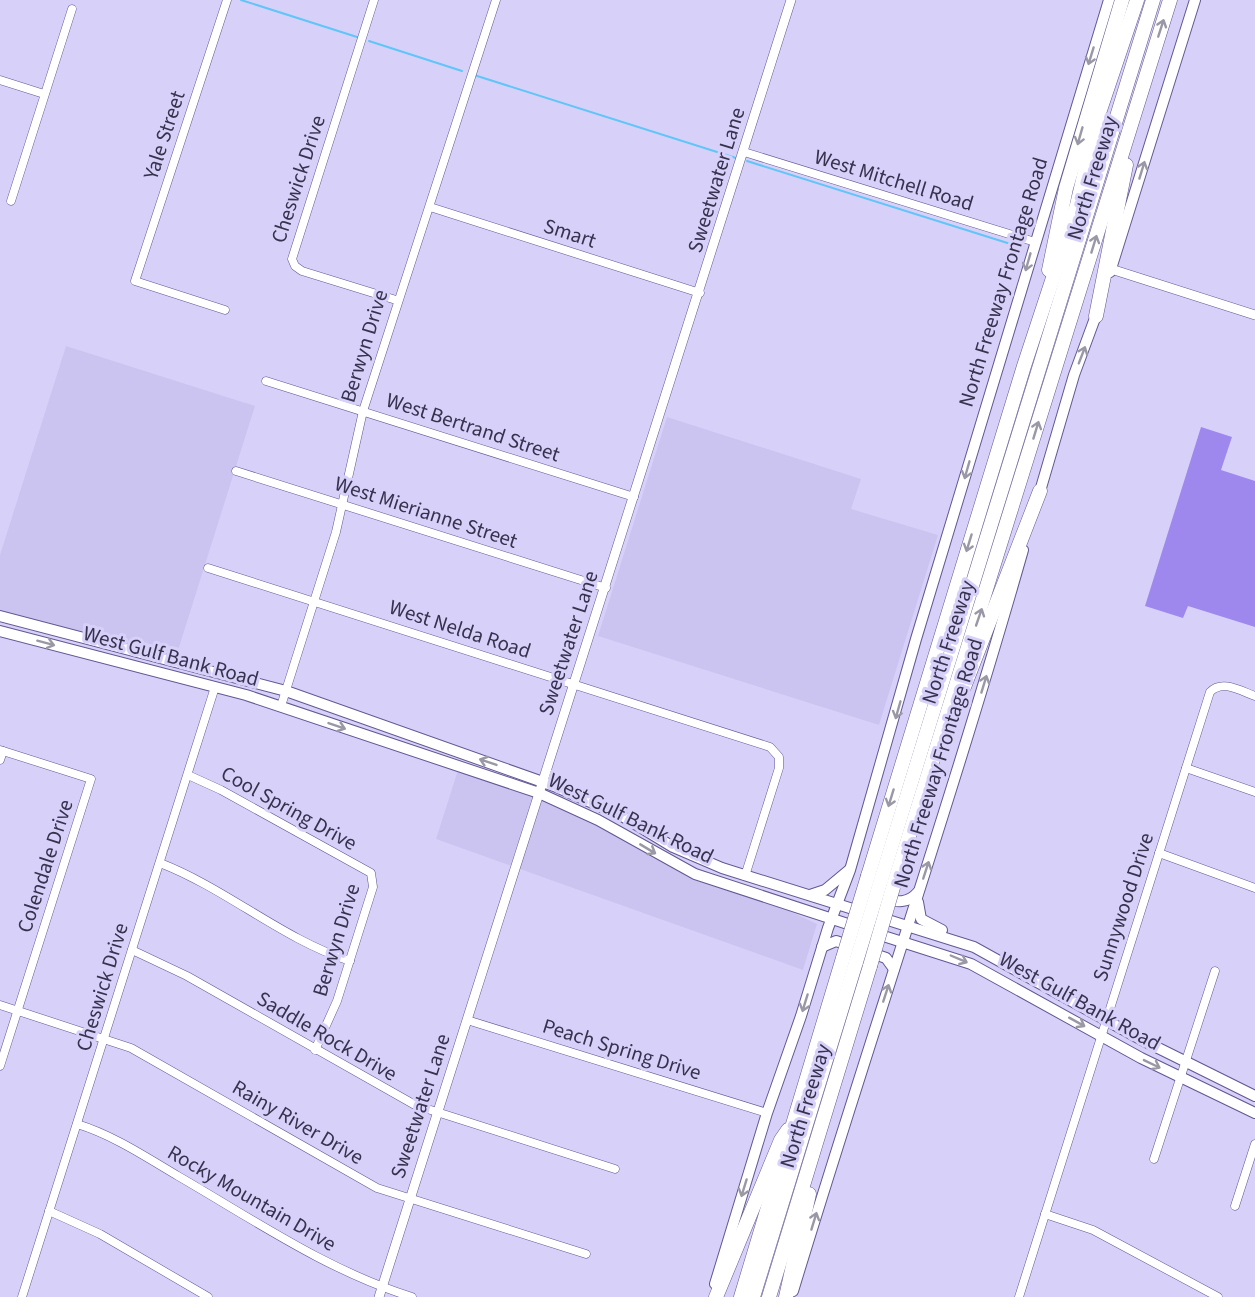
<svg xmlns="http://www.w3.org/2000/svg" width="1255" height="1297" font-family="'Source Sans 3',sans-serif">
	<rect width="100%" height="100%" fill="#d7d1fa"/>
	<g fill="#cbc4f1">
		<path d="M 66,346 L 255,406 L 175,660 L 0,615 L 0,555 Z"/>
		<path d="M 667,417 L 861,479 L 851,509 L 938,535 L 879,725 L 598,636 Z"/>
		<path d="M 458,770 L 561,803 L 817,924 L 803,970 L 436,839 Z"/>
	</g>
	<path fill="#9e88ee" d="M 1201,427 L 1232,437 L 1221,470 L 1255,481 L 1255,627 L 1188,606 L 1183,618 L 1145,606 Z"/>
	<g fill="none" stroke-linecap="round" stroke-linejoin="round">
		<g stroke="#60c5f7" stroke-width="2">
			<path d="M 241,0 L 357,37"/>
			<path d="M 369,41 L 462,71"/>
			<path d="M 474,75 L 736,158"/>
			<path d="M 747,161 L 1017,246"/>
		</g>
		<g stroke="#635792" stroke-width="9">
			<g id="minor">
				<path d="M 374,0 L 292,259 L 295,266 L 302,271 L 396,300"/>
				<path d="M 0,80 L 44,94"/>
				<path d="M 744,152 L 1035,242"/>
				<path d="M 11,201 L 72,9"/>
				<path d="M 430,207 L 700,293"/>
				<path d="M 225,310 L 135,281 L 227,0"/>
				<path d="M 266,381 L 634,497"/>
				<path d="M 236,471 L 606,588"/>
				<path d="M 208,568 L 770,747 L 779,757 L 779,768 L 745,876"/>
				<path d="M 281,706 L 336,532 L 363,411 L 496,0"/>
				<path d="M 0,750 L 91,779 L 0,1066"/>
				<path d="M 0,760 L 3,751"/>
				<path d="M 1186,768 L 1255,792"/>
				<path d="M 188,775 L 221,790 L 371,873 L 373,887 L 337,1001 L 315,1050"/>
				<path d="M 1159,853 L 1255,888"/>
				<path d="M 160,863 C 227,889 282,939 350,961"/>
				<path d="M 132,950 L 187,976 L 415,1105 L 615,1169"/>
				<path d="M 0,1005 L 131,1048 L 377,1188 L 586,1254"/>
				<path d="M 467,1020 L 767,1113"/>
				<path d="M 77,1124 C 113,1135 146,1157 178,1176 C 254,1220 328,1271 412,1297"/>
				<path d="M 1154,1159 L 1215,971"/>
				<path d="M 1235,1206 L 1255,1144"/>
				<path d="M 49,1211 L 100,1234 L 208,1297"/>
				<path d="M 1045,1214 L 1093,1230 L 1218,1297"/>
				<path d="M 22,1297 L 215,687"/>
				<path d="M 1019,1297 L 1210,692 C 1222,679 1241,691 1255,696"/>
			</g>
		</g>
		<g stroke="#635792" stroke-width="10">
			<g id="tertiary">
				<path d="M 1111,269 L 1255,315"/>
				<path d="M 379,1297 L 791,0"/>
			</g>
		</g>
		<g stroke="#635792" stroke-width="12">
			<g id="secondary">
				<path d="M 1110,272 L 1195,0"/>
				<path d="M 1038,498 L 1074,375 L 1098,310"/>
				<path d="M 0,616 L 286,691 L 554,786 L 622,816 L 673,847 L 722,868 L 974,947 L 1140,1039 L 1255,1096"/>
				<path d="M 0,631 L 246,695 L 539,793 L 598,820 L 695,874 L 860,928"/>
				<path d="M 810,895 L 825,890 L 849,870"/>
				<path d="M 883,899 C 897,902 908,904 918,892"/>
				<path d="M 918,902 L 921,919 L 942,930"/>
				<path d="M 874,933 L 971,964 L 1141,1058 L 1255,1113"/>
				<path d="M 822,947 L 836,941 L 886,958 L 894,969"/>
				<path d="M 715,1284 L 767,1113 L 801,1016 L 828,928 L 850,870 L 916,639 L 1109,0"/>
				<path d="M 793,1291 C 868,1044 952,799 1023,550"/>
			</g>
		</g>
		<g stroke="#635792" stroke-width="15">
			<g id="motorway">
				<path d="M 1049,270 L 1066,188 L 1122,0"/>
				<path d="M 1096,316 L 1126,165"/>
				<path d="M 964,687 L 1040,491"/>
				<path d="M 868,876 L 1024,366 L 1077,205 L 1099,113 L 1137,0"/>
				<path d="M 881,880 L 1153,0"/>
				<path d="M 894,884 L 1170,0"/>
				<path d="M 716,1297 L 781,1140 L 788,1130"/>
				<path d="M 741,1297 L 843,958"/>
				<path d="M 753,1297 L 856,962"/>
				<path d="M 769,1297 L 870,966"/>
				<path d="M 786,1297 L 809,1194"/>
			</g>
		</g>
		<use href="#minor" stroke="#fff" stroke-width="8"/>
		<use href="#tertiary" stroke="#fff" stroke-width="9"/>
		<use href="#secondary" stroke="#fff" stroke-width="10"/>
		<use href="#motorway" stroke="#fff" stroke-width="14"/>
		<g stroke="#635792" stroke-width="15" stroke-linecap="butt">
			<g id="motorway-bridge">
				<path d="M 843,958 L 868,876"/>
				<path d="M 856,962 L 881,880"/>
				<path d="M 870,966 L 894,884"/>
			</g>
		</g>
		<use href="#motorway-bridge" stroke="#fff" stroke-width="14"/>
	</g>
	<defs><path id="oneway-shaft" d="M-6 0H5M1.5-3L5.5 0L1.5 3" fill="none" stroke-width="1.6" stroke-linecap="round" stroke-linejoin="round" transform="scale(1.5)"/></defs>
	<g stroke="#9b98a6">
		<use href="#oneway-shaft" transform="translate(1161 28) rotate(-72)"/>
		<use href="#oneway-shaft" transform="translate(1091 56) rotate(107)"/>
		<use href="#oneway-shaft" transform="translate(1080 136) rotate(106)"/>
		<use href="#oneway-shaft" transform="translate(1142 170) rotate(-73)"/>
		<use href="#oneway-shaft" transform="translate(1094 244) rotate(-73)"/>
		<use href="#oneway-shaft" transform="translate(1028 262) rotate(106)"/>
		<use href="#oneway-shaft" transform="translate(1082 355) rotate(-69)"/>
		<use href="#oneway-shaft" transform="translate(1036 430) rotate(-73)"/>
		<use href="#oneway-shaft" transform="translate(967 470) rotate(106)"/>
		<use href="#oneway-shaft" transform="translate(969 543) rotate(107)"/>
		<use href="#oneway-shaft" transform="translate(979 617) rotate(-71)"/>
		<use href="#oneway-shaft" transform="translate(46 643) rotate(15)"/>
		<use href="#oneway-shaft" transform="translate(984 684) rotate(-73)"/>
		<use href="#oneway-shaft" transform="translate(898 710) rotate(106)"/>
		<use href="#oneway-shaft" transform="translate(337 726) rotate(19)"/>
		<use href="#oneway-shaft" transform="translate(488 762) rotate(-161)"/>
		<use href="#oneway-shaft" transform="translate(891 798) rotate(107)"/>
		<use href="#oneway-shaft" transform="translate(648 849) rotate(31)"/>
		<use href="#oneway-shaft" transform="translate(926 870) rotate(-72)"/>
		<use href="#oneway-shaft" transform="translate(959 959) rotate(23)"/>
		<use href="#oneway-shaft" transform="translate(886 993) rotate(-72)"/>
		<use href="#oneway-shaft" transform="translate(805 1003) rotate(107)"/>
		<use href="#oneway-shaft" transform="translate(1077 1022) rotate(29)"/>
		<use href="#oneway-shaft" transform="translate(1152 1064) rotate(26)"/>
		<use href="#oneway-shaft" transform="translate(744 1188) rotate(107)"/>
		<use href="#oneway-shaft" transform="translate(814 1221) rotate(-73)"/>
	</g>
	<g text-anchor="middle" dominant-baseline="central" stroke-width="6" stroke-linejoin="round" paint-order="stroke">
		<g font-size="21" fill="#37324d" stroke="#d7d1fa">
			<text transform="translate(164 135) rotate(-72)">Yale Street</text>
			<text transform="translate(1092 178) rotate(-73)">North Freeway</text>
			<text transform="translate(298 179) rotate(-72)">Cheswick Drive</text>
			<text transform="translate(716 180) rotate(-73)">Sweetwater Lane</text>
			<text transform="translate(894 180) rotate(17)">West Mitchell Road</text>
			<text transform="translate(570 233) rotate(18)">Smart</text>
			<text transform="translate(1003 282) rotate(-73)">North Freeway Frontage Road</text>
			<text transform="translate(364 346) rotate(-73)">Berwyn Drive</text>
			<text transform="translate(473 427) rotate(18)">West Bertrand Street</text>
			<text transform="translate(426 512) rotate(18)">West Mierianne Street</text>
			<text transform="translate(460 629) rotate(18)">West Nelda Road</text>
			<text transform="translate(948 642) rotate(-72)">North Freeway</text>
			<text transform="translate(568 643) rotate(-72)">Sweetwater Lane</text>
			<text transform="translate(171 656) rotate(15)">West Gulf Bank Road</text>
			<text transform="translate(938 763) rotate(-73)">North Freeway Frontage Road</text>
			<text transform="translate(289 808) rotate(29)">Cool Spring Drive</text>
			<text transform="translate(631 818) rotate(26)">West Gulf Bank Road</text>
			<text transform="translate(45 866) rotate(-72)">Colendale Drive</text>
			<text transform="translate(1123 907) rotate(-72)">Sunnywood Drive</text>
			<text transform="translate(336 940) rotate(-73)">Berwyn Drive</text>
			<text transform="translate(102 987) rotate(-73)">Cheswick Drive</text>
			<text transform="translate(1080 1001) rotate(29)">West Gulf Bank Road</text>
			<text transform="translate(327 1036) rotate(30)">Saddle Rock Drive</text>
			<text transform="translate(622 1049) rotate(17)">Peach Spring Drive</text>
			<text transform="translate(420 1106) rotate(-72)">Sweetwater Lane</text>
			<text transform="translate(805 1106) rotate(-73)">North Freeway</text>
			<text transform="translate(298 1122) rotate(30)">Rainy River Drive</text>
			<text transform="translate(252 1198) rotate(30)">Rocky Mountain Drive</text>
		</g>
	</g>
</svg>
